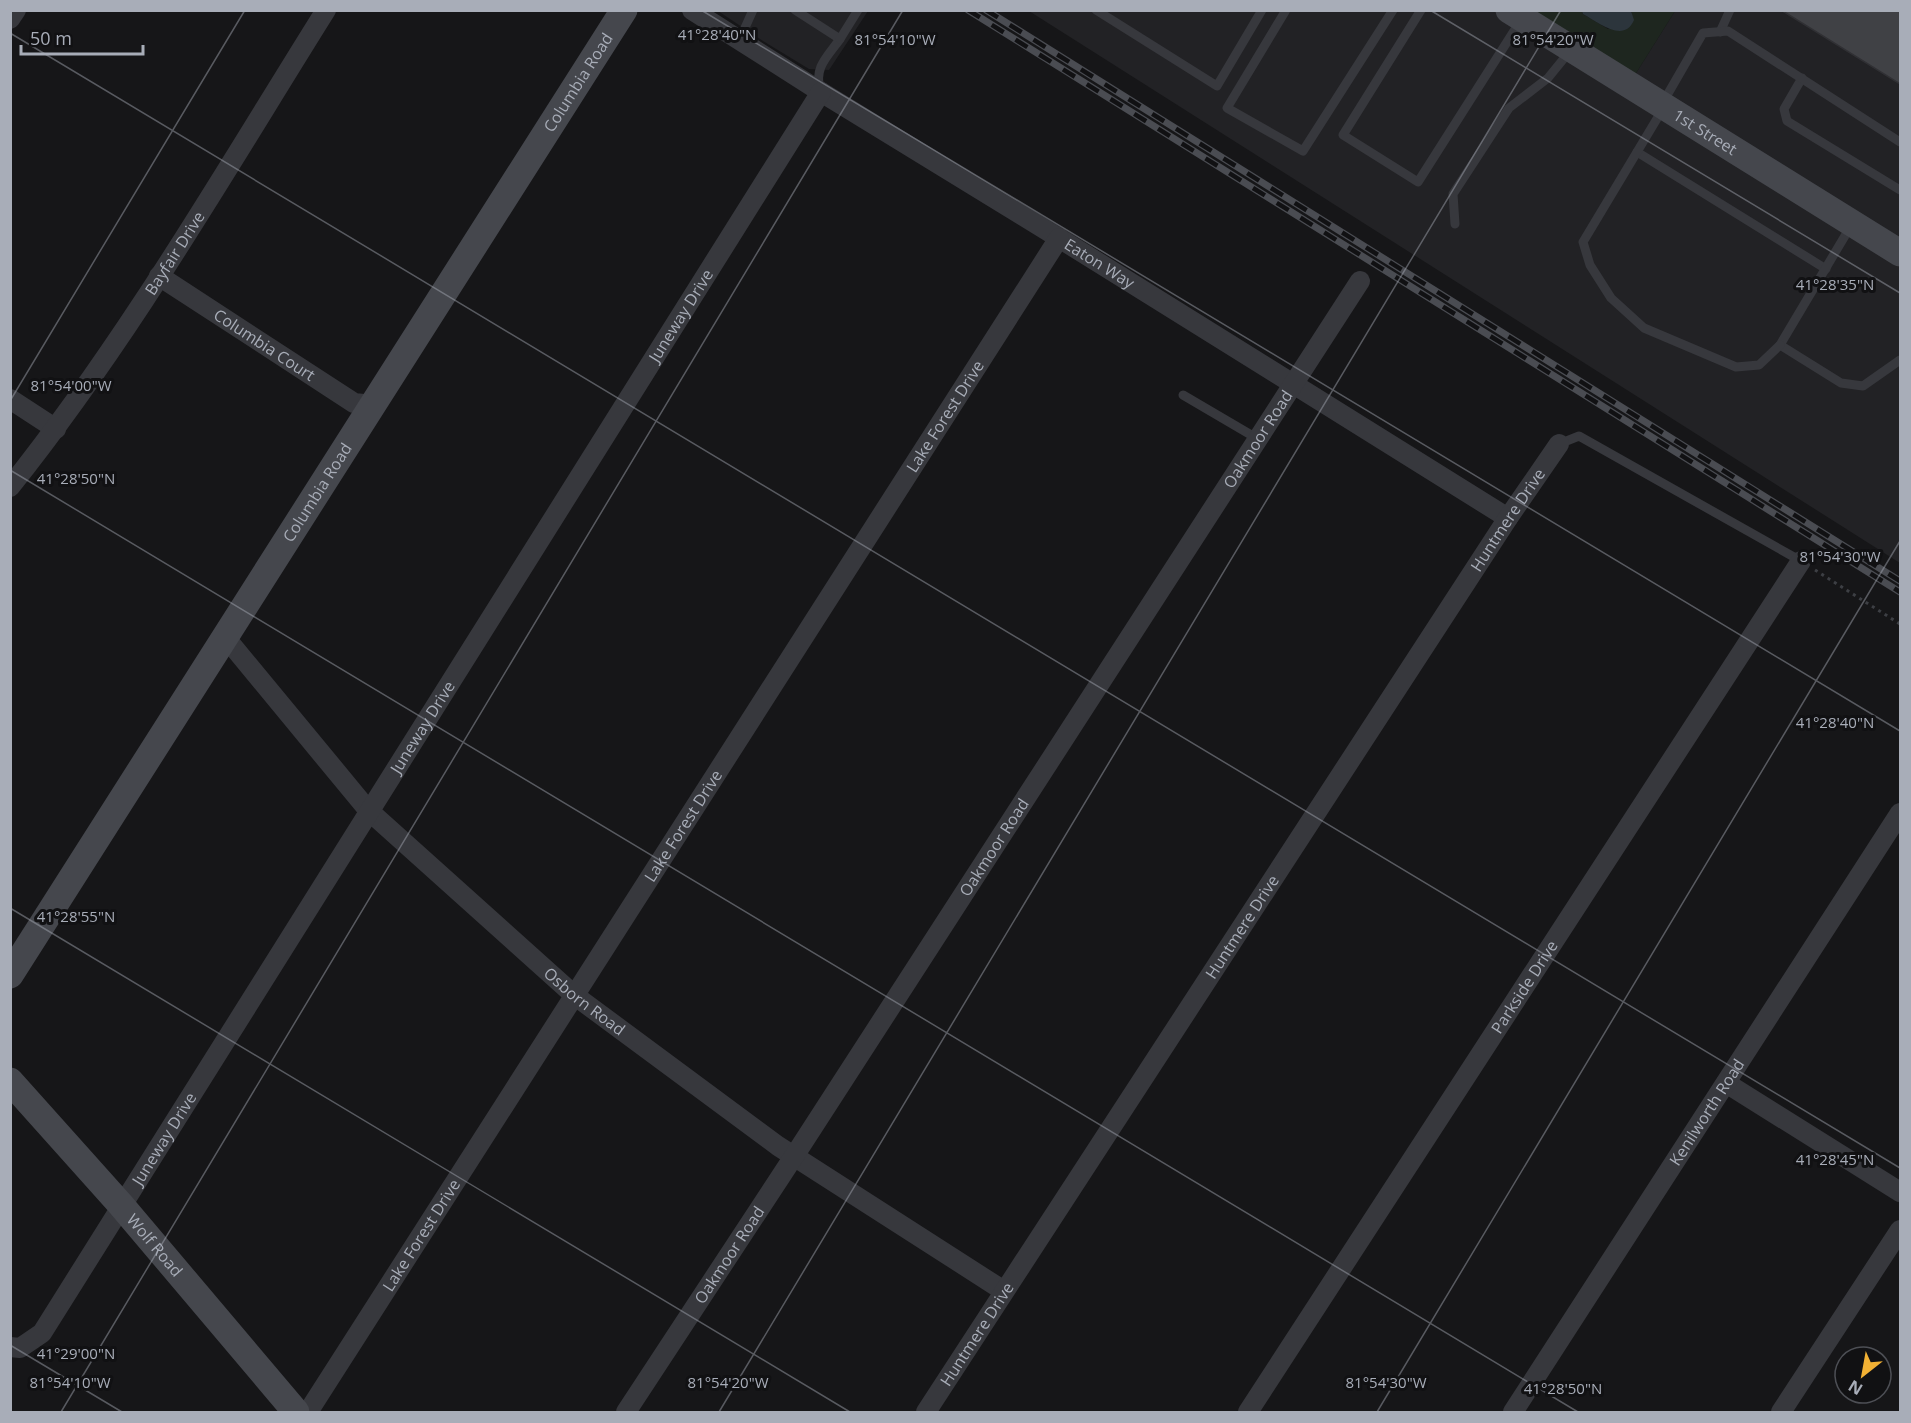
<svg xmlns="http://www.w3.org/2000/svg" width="1911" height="1423" font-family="'Open Sans',sans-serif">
	<rect width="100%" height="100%" fill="#161618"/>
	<g fill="#222225">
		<path d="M 718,11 L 868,11 L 829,70 L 809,69 L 763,41 Z"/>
		<path d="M 1029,11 L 1523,11 L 1633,78 L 1675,11 L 1900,11 L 1900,563 Z"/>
	</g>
	<path fill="#1e261f" d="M 1523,11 L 1582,11 L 1583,14 L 1608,29 L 1632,13 L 1631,11 L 1675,11 L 1633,78 Z"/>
	<path fill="#2c353c" d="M 1582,11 L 1631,11 L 1634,20 C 1624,44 1598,22 1583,14 Z"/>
	<path fill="#404145" stroke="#303034" stroke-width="1.5" d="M 1781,10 L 1900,10 L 1900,84 Z"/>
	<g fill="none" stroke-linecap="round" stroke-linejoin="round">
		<path stroke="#3d3f44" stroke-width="3" stroke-dasharray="3 4.5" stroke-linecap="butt" d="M 1815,570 L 1900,624"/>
		<g stroke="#37383d" stroke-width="9">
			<path d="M 795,10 L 840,39 C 827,57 814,67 820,90"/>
			<path d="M 1096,10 L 1217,86 L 1262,10"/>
			<path d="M 1286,10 L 1227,108 L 1303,151 L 1393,10"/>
			<path d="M 1421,10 L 1343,135 L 1418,182 L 1521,20"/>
			<path d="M 1720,32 L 1730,10"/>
			<path d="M 840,39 L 858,10"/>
			<path d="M 739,41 L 753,10"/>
			<path d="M 1802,78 L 1784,109 L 1787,121 L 1900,190"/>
			<path d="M 1637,152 L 1826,269"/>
			<path d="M 1455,224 L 1453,194 L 1509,108 L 1548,78 L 1570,51"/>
			<path d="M 1852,224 L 1780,345 L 1841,383 L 1863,386 L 1900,360"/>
			<path d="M 1780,345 L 1759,365 L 1736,367 L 1644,328 L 1611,298 L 1590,265 L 1583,242 L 1658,117 L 1662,104 L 1703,33 L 1728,31 L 1900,142"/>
			<path d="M 1183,395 L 1258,439"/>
			<path d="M 1559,444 L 1579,436 L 1801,561"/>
		</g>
		<g stroke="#37383d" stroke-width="20">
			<path id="s1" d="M 692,10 L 821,92 L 1059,238 L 1508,518"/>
			<path d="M 10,19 L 16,10"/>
			<path id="s2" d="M 159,276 L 354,403 L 373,405"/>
			<path d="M 10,399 L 56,429"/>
			<path id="s3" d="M 10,487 C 129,338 225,171 326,10"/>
			<path id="s4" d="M 226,638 L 368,810 L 574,995 L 778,1146 L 1004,1291"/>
			<path d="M 1726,1083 L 1900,1192"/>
			<path id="s5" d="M 10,1347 L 20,1348 L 42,1333 L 821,92"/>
			<path id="s6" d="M 308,1412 L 1059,238"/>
			<path id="s7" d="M 626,1412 L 802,1144 L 1360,281"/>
			<path id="s8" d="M 926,1412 L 1508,518 L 1559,444"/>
			<path id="s9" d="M 1248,1412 L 1801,561"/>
			<path id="s10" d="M 1513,1412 L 1900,813"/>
			<path d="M 1781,1412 L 1900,1230"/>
		</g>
		<g stroke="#45474d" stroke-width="27">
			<path id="s11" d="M 1509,10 L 1900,253"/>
			<path id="s12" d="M 10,975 L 624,10"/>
			<path id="s13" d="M 10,1081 L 121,1205 L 296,1412"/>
		</g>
		<g stroke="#4a4c52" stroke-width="7">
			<g id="rail">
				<path d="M 968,10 L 1900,592"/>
				<path d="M 986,10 L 1900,581"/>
			</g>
		</g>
		<use href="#rail" stroke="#111113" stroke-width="4.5" stroke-dasharray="14" stroke-linecap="butt"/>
	</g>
	<path fill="none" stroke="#a8adb8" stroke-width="1.5" stroke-opacity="0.45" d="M 701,10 L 1900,731M 1430,10 L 1900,293M 10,33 L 1900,1168M 10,401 L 245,10M 10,470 L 1578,1412M 10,908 L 850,1412M 10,1345 L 122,1412M 61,1412 L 903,10M 719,1412 L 1561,10M 1377,1412 L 1900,541"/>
	<g text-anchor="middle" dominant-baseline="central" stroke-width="6" stroke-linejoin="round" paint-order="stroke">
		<g font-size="16" fill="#a8adb8" stroke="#111113">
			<text stroke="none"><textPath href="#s12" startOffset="1058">Columbia Road</textPath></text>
			<text stroke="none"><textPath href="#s11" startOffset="231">1st Street</textPath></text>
			<text stroke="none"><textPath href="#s3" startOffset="286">Bayfair Drive</textPath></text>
			<text stroke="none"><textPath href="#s1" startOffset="480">Eaton Way</textPath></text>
			<text stroke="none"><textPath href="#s5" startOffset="1238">Juneway Drive</textPath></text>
			<text stroke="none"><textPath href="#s2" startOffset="126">Columbia Court</textPath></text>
			<text stroke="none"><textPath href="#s6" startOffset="1182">Lake Forest Drive</textPath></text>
			<text stroke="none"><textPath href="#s7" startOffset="1160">Oakmoor Road</textPath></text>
			<text stroke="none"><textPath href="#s12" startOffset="572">Columbia Road</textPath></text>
			<text stroke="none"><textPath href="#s8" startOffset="1065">Huntmere Drive</textPath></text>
			<text stroke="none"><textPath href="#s5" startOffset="752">Juneway Drive</textPath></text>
			<text stroke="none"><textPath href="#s6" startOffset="696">Lake Forest Drive</textPath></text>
			<text stroke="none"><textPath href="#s7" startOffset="674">Oakmoor Road</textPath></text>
			<text stroke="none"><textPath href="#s8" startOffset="579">Huntmere Drive</textPath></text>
			<text stroke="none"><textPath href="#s9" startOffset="507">Parkside Drive</textPath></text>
			<text stroke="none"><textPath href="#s4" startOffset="512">Osborn Road</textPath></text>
			<text stroke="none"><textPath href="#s10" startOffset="357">Kenilworth Road</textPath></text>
			<text stroke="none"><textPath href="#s5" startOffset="266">Juneway Drive</textPath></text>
			<text stroke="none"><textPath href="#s6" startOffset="210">Lake Forest Drive</textPath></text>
			<text stroke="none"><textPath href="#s13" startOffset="219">Wolf Road</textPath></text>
			<text stroke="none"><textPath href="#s7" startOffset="188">Oakmoor Road</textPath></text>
			<text stroke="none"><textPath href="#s8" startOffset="93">Huntmere Drive</textPath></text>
		</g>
	</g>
	<g font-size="15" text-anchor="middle" fill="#a8adb8" stroke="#111113" stroke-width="6" stroke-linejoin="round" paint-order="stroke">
		<text x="717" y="40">41°28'40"N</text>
		<text x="895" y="45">81°54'10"W</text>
		<text x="1553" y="45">81°54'20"W</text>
		<text x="1835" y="290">41°28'35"N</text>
		<text x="71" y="391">81°54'00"W</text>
		<text x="76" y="484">41°28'50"N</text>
		<text x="1840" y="562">81°54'30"W</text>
		<text x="1835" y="728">41°28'40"N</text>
		<text x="76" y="922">41°28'55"N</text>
		<text x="1835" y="1165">41°28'45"N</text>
		<text x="76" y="1359">41°29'00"N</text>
		<text x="70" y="1388">81°54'10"W</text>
		<text x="728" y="1388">81°54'20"W</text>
		<text x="1386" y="1388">81°54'30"W</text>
		<text x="1563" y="1394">41°28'50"N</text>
	</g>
	<rect width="1911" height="1423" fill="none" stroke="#a8adb8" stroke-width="24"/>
	<g transform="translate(1863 1375) rotate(211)"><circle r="28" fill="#111113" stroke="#4d4f55" stroke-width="1.5"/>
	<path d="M0-4.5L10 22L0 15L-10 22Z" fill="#f2b134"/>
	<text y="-9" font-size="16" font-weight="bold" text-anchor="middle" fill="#a8adb8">N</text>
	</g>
	<path d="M21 45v9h122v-9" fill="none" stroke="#a8adb8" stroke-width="3"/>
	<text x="30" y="45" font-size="18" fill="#a8adb8" stroke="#111113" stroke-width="4.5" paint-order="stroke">50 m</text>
</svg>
